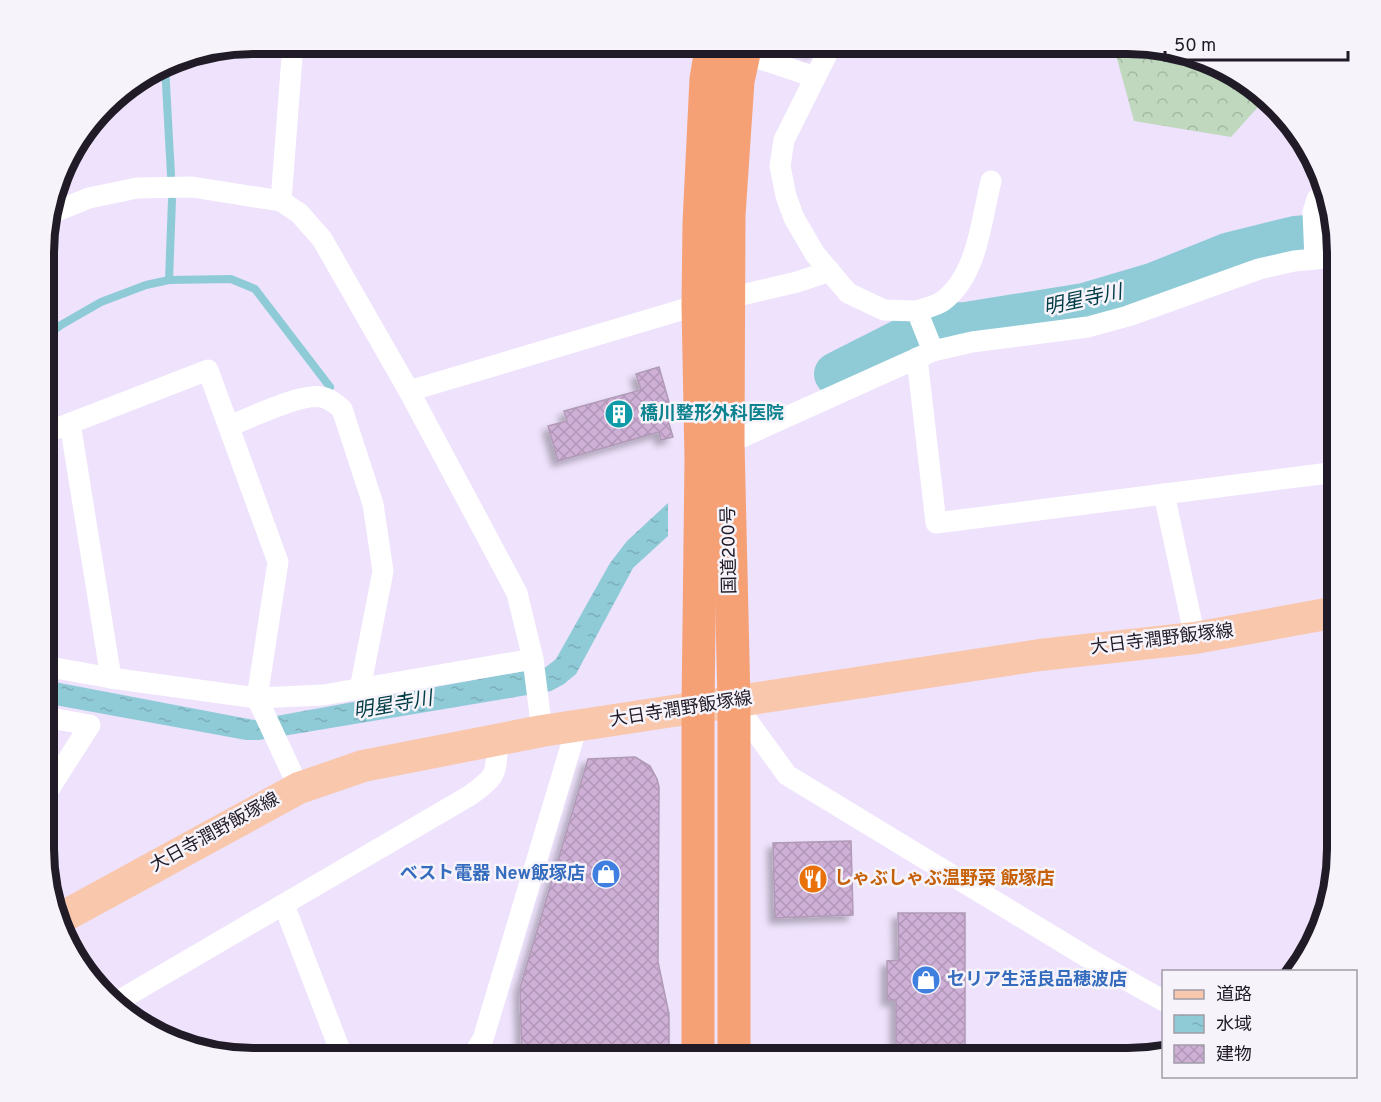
<svg xmlns="http://www.w3.org/2000/svg" width="1381" height="1102" font-family="Overpass,'Noto Sans JP',sans-serif">
	<defs>
		<pattern id="forest-crowns" width="20" height="18" patternUnits="userSpaceOnUse" patternTransform="scale(1.5)"><rect width="20" height="18" fill="#bfd8be"/><path d="M2 6a3 3 0 1 1 6 0M12 15a3 3 0 1 1 6 0" fill="none" stroke="#a4b9a3"/></pattern>
		<pattern id="water-ripples" width="26" height="14" patternUnits="userSpaceOnUse" patternTransform="scale(1.5)"><rect width="26" height="14" fill="#8fcbd7"/><path d="M2 4q2-2 4 0t4 0M15 11q2-2 4 0t4 0" fill="none" stroke="#7baeb9"/></pattern>
		<pattern id="building-cross-hatch" width="8" height="8" patternUnits="userSpaceOnUse" patternTransform="scale(1.5)"><rect width="8" height="8" fill="#ceafd6"/><path d="M0 0l8 8M0 8l8-8" fill="none" stroke="#b196b8"/></pattern>
		<filter id="shadow"><feDropShadow dx="-5.5" dy="5.5" stdDeviation="3" flood-color="#0004"/></filter>
	</defs>
	<rect width="100%" height="100%" fill="#eee2fc"/>
	<path fill="url(#forest-crowns)" d="M 1113,44 L 1142,44 L 1209,60 L 1267,97 L 1231,137 L 1134,121 Z"/>
	<path fill="url(#water-ripples)" d="M 668,503 L 668,536 L 633,568 L 576,674 L 564,684 L 551,691 L 259,740 L 246,740 L 44,703 L 44,680 L 254,720 L 546,667 L 556,659 L 610,563 L 627,541 Z"/>
	<g fill="none" stroke-linecap="round" stroke-linejoin="round">
		<g stroke="#8fcbd7" stroke-width="8">
			<path d="M 165,66 L 171,175"/>
			<path d="M 169,280 L 172,200"/>
			<path d="M 45,337 L 61,325 L 101,302 L 146,285 L 169,280 L 231,279 L 255,289 L 330,387"/>
		</g>
		<path stroke="#8fcbd7" stroke-width="44" d="M 836,374 L 911,336 L 941,325 L 966,324 L 1084,305 L 1155,284 L 1230,254 L 1295,238 L 1333,235"/>
	</g>
	<g fill="url(#building-cross-hatch)" stroke="#b09ab6" stroke-width="1.5" filter="url(#shadow)">
		<path d="M 796,44 L 818,44 L 812,53 Z"/>
		<path d="M 659,367 L 673,416 L 667,417 L 673,437 L 661,440 L 659,432 L 558,461 L 548,426 L 567,421 L 564,411 L 641,390 L 636,374 Z"/>
		<path d="M 635,757 L 650,766 L 657,779 L 659,787 L 658,962 L 669,1014 L 669,1058 L 522,1058 L 520,988 L 588,759 Z"/>
		<path d="M 851,841 L 853,915 L 775,918 L 773,843 Z"/>
		<path d="M 898,913 L 965,913 L 965,1048 L 896,1048 L 896,1000 L 887,1000 L 887,961 L 899,960 Z"/>
	</g>
	<g fill="none" stroke-linecap="round" stroke-linejoin="round">
		<path stroke="#fff" stroke-width="10" d="M 1326,616 L 1337,650"/>
		<g stroke="#fff" stroke-width="21">
			<path d="M 832,44 L 784,140 L 780,166 L 786,196 L 794,218 L 815,254 L 848,293 L 884,310 L 917,311 L 933,351"/>
			<path d="M 733,50 L 815,77"/>
			<path d="M 281,201 L 293,44"/>
			<path d="M 1313,212 L 1317,199 L 1324,193"/>
			<path d="M 49,214 L 89,198 L 137,188 L 192,187 L 281,201 L 299,213 L 322,239 L 409,391 L 517,593 L 533,659 L 542,731"/>
			<path d="M 1315,259 L 1313,212 L 1328,211"/>
			<path d="M 729,298 L 797,282 L 830,271"/>
			<path d="M 917,311 C 925,308 936,306 943,301 C 978,274 981,221 991,181"/>
			<path d="M 917,358 L 936,523 L 1337,472"/>
			<path d="M 409,391 L 698,305"/>
			<path d="M 70,423 L 111,678"/>
			<path d="M 229,426 C 250,418 301,393 321,397 C 329,398 336,404 342,409 L 373,504 L 383,571 L 360,689"/>
			<path d="M 45,433 L 208,370 L 278,562 L 257,698 L 299,788"/>
			<path d="M 720,447 L 933,351 L 972,342 L 1088,327 L 1128,316 L 1259,269 L 1294,261 L 1337,257"/>
			<path d="M 1164,494 L 1195,638"/>
			<path d="M 44,666 L 111,678 L 257,698 L 323,695 L 533,659"/>
			<path d="M 734,702 L 787,775 L 1100,965 L 1164,1001"/>
			<path d="M 44,797 L 90,725 L 44,717"/>
			<path d="M 284,905 L 343,1058"/>
			<path d="M 113,1004 L 469,796 C 500,774 495,774 498,738"/>
			<path d="M 471,1058 L 483,1039 L 577,726"/>
		</g>
		<path stroke="#f9c7ac" stroke-width="32" d="M 59,919 L 299,788 L 363,766 L 542,731 L 1040,655 L 1195,638 L 1337,612"/>
		<g stroke="#f5a175" stroke-width="33">
			<path d="M 698,1058 L 698,707 L 701,459 L 698,305 L 699,223 L 706,79 L 712,44"/>
			<path d="M 734,1058 L 734,702 L 728,442 L 729,215 L 738,81 L 746,44"/>
		</g>
	</g>
	<defs>
		<g id="building-disc" transform="scale(1.5)"><circle r="9.5" fill="#0f9aa8" stroke="#f6f3fa"/><path d="M-4-6H4V6H1V3H-1V6H-4ZM-2.5-4.3h1.7v1.8h-1.7ZM.8-4.3h1.7v1.8H.8ZM-2.5-1h1.7V.8h-1.7ZM.8-1h1.7V.8H.8Z" fill="#fff"/></g>
		<g id="shop-disc" transform="scale(1.5)"><circle r="9.5" fill="#3f7fe0" stroke="#f6f3fa"/><path d="M-5-2.5h2.3a2.7 3.5 0 0 1 5.4 0H5L5.5 6h-11ZM-1.5-2.5h3a1.5 2.3 0 0 0-3 0Z" fill="#fff"/></g>
		<g id="restaurant-disc" transform="scale(1.5)"><circle r="9.5" fill="#e8710a" stroke="#f6f3fa"/><path d="M-5-6h1v4h1v-4h1v4h1v-4h1v5L-1.5 .5V6h-2V.5L-5-1ZM5-6V6H3V1.5H1.5Q1.5-4 5-6Z" fill="#fff"/></g>
	</defs>
	<g fill-rule="evenodd">
		<use href="#building-disc" x="619" y="414"/>
		<use href="#shop-disc" x="606" y="874"/>
		<use href="#restaurant-disc" x="813" y="879"/>
		<use href="#shop-disc" x="926" y="980"/>
	</g>
	<g text-anchor="middle" dominant-baseline="central" stroke-width="5" stroke-linejoin="round" paint-order="stroke">
		<g font-size="18" font-weight="bold" fill="#0d838f" stroke="#f6f3fa" text-anchor="start">
			<text x="640" y="414">橋川整形外科医院</text>
		</g>
		<g font-size="18" fill="#211b27" stroke="#f6f3fa">
			<text transform="translate(730 550) rotate(-91)">国道200号</text>
			<text transform="translate(1162 640) rotate(-7)">大日寺潤野飯塚線</text>
			<text transform="translate(681 710) rotate(-9)">大日寺潤野飯塚線</text>
			<text transform="translate(215 833) rotate(-29)">大日寺潤野飯塚線</text>
		</g>
		<g font-size="18" font-weight="bold" fill="#366cbe" stroke="#f6f3fa" text-anchor="end">
			<text x="585" y="874">ベスト電器 New飯塚店</text>
			<text x="947" y="980" text-anchor="start">セリア生活良品穂波店</text>
		</g>
		<g font-size="18" font-weight="bold" fill="#c56008" stroke="#f6f3fa" text-anchor="start">
			<text x="834" y="879">しゃぶしゃぶ温野菜 飯塚店</text>
		</g>
		<g font-size="20" font-style="italic" fill="#003c45" stroke="#f6f3fa">
			<text transform="translate(1083 301) rotate(-12)">明星寺川</text>
			<text transform="translate(393 706) rotate(-10)">明星寺川</text>
		</g>
	</g>
	<path d="M0 0H1381V1102H0ZM253 54H1128A199 199 0 0 1 1327 253V849A199 199 0 0 1 1128 1048H253A199 199 0 0 1 54 849V253A199 199 0 0 1 253 54Z" fill="#f6f3fa" fill-rule="evenodd"/>
	<path fill="none" stroke="#211b27" stroke-width="8" d="M253 54H1128A199 199 0 0 1 1327 253V849A199 199 0 0 1 1128 1048H253A199 199 0 0 1 54 849V253A199 199 0 0 1 253 54Z"/>
	<rect x="1162" y="970" width="195" height="108" fill="#f6f3fa" stroke="#a19da6" stroke-width="1.5"/>
	<rect x="1174" y="990" width="30" height="9" fill="#f9c7ac" stroke="#a19da6" stroke-width="1.5"/>
	<text x="1216" y="1000" font-size="18" fill="#211b27">道路</text>
	<rect x="1174" y="1015" width="30" height="18" fill="url(#water-ripples)" stroke="#a19da6" stroke-width="1.5"/>
	<text x="1216" y="1030" font-size="18" fill="#211b27">水域</text>
	<rect x="1174" y="1045" width="30" height="18" fill="url(#building-cross-hatch)" stroke="#a19da6" stroke-width="1.5"/>
	<text x="1216" y="1060" font-size="18" fill="#211b27">建物</text>
	<path d="M1165 51v9h183v-9" fill="none" stroke="#211b27" stroke-width="3"/>
	<text x="1174" y="51" font-size="18" fill="#211b27" stroke="#f6f3fa" stroke-width="4.5" paint-order="stroke">50 m</text>
</svg>
